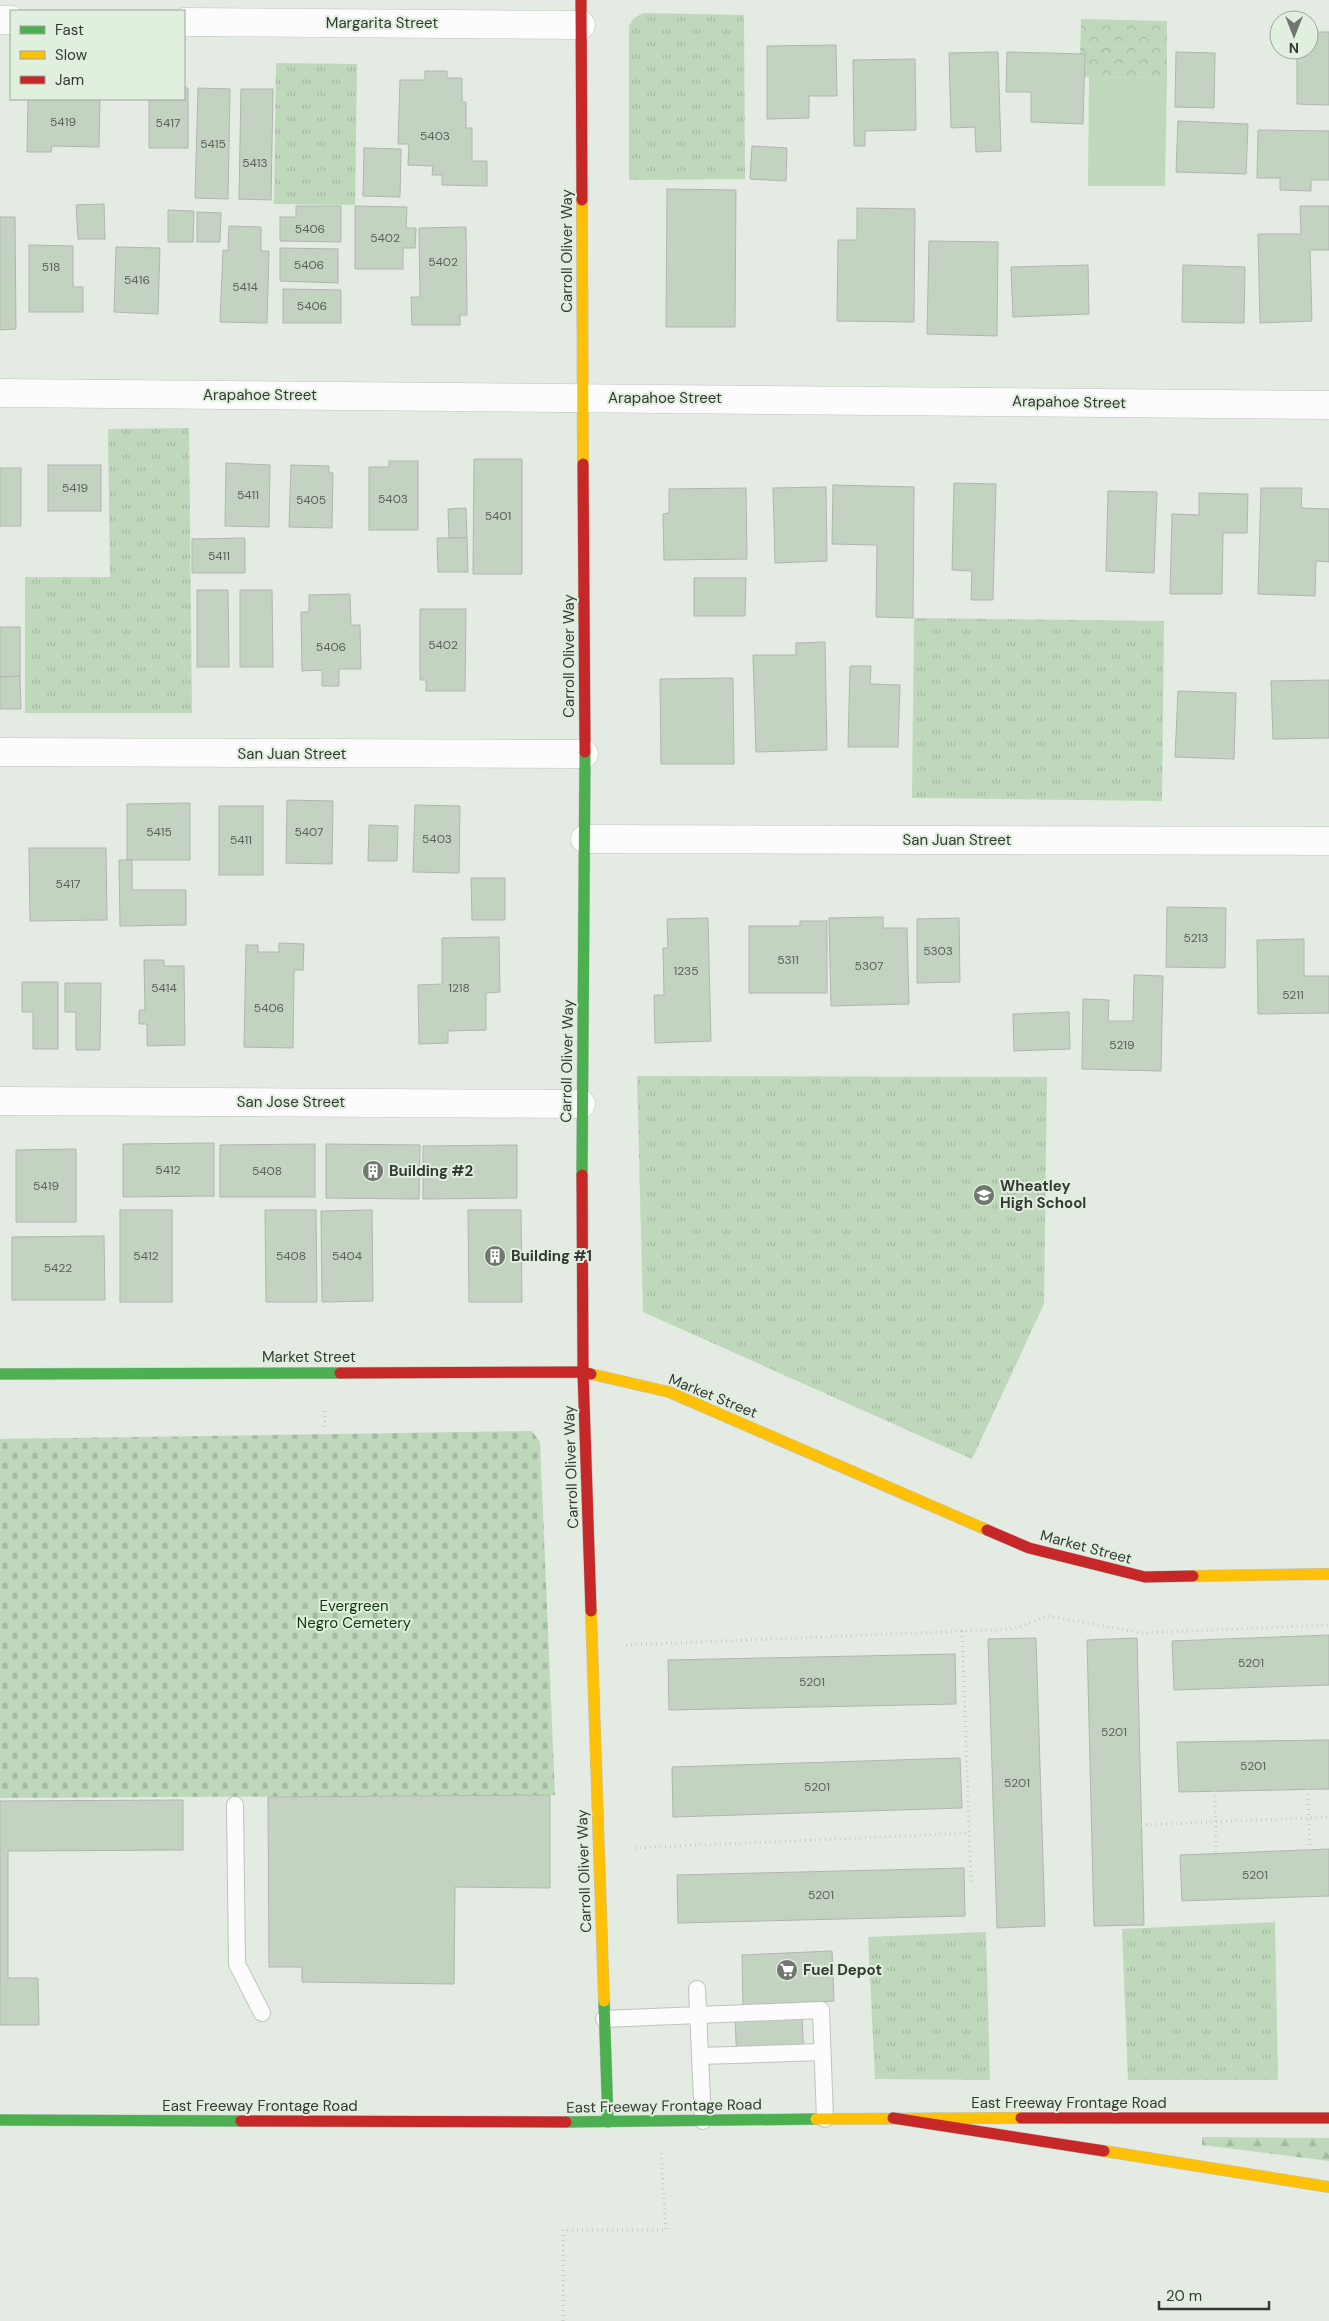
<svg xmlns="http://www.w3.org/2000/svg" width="1329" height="2321" font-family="'DM Sans',sans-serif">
	<defs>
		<pattern id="grass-tufts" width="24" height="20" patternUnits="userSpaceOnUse" patternTransform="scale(1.25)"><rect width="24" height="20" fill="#bfd8bc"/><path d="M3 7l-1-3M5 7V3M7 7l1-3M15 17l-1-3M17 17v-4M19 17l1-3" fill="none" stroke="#a5baa2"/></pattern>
		<pattern id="forest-firs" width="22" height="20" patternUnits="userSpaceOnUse" patternTransform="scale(1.25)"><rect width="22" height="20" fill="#bfd8bc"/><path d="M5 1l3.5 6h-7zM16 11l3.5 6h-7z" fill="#a5baa2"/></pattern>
		<pattern id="cemetery-stones" width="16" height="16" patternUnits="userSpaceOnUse" patternTransform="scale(1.25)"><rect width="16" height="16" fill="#bfd8bc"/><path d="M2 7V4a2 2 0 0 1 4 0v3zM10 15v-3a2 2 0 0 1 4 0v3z" fill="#a5baa2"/></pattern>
		<pattern id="park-crowns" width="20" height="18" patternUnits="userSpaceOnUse" patternTransform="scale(1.25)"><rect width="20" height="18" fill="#bfd8bc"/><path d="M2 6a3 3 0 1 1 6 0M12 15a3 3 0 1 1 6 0" fill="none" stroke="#a5baa2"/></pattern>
	</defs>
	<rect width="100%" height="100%" fill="#e3ebe2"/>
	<g fill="url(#grass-tufts)">
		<path d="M 643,13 L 744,15 L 745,179 L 629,180 L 629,26 L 634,18 Z"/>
		<path d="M 276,63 L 357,64 L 355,205 L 274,204 Z"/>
		<path d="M 189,428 L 192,713 L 25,713 L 25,577 L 110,577 L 108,429 Z"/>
		<path d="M 914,618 L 1164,621 L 1162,801 L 912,798 Z"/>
		<path d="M 637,1076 L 1047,1077 L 1044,1304 L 972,1459 L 643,1312 Z"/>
		<path d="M 1275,1922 L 1278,2080 L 1128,2080 L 1122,1929 Z"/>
		<path d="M 986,1932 L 990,2080 L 875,2079 L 868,1937 Z"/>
	</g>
	<path fill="url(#forest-firs)" d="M 1202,2137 L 1329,2138 L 1329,2161 L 1202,2145 Z"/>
	<path fill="url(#cemetery-stones)" d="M 532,1431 L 540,1442 L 555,1795 L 0,1798 L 0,1439 Z"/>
	<path fill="url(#park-crowns)" d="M 1081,19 L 1167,21 L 1167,78 L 1085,77 L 1085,54 L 1080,54 Z"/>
	<path fill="#bfd8bc" d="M 1089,77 L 1167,78 L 1165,186 L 1088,186 Z"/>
	<g fill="#c4d2c2" stroke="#b0b6af">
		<path d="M 1309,32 L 1329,32 L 1329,105 L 1297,104 L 1297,50 L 1309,50 Z"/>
		<path d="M 836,45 L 837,96 L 809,96 L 809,118 L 767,119 L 767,46 Z"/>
		<path d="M 998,52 L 1001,151 L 976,152 L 975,127 L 951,128 L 949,53 Z"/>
		<path d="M 1007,52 L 1085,54 L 1083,124 L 1031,122 L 1031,92 L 1006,92 Z"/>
		<path d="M 1176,52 L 1215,53 L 1214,108 L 1175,107 Z"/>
		<path d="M 915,59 L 916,130 L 865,131 L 865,146 L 854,146 L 853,60 Z"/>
		<path d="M 425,71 L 447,71 L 447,78 L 462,78 L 462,102 L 466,102 L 466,128 L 472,128 L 472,161 L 487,161 L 487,186 L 442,185 L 442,175 L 432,175 L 433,166 L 408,165 L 409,144 L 398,144 L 400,80 L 425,80 Z"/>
		<path d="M 184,88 L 188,88 L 188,148 L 149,148 L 149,99 L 184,99 Z"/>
		<path d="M 198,88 L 230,89 L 228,199 L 195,198 Z"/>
		<path d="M 241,89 L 273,89 L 271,200 L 239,199 Z"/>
		<path d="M 28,99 L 100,99 L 99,147 L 52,146 L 51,152 L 27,152 Z"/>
		<path d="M 1178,121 L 1248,124 L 1246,174 L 1176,172 Z"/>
		<path d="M 1258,130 L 1329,131 L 1329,180 L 1311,180 L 1311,191 L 1280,190 L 1280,178 L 1257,178 Z"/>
		<path d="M 752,146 L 787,148 L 786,181 L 750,179 Z"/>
		<path d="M 364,148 L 401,149 L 400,197 L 363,196 Z"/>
		<path d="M 667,189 L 736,190 L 735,327 L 666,327 Z"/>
		<path d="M 104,204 L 105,239 L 78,239 L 76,205 Z"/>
		<path d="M 296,206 L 341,206 L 341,242 L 280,241 L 280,217 L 296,217 Z"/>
		<path d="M 355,206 L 407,207 L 406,228 L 416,228 L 415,248 L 403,248 L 403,269 L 355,269 Z"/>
		<path d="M 1300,206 L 1329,206 L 1329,250 L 1310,250 L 1312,321 L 1260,323 L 1258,234 L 1301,234 Z"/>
		<path d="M 857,208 L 915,209 L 914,322 L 837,321 L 838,240 L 857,240 Z"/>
		<path d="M 168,210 L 194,211 L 193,242 L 168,242 Z"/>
		<path d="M 197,212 L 221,213 L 220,242 L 197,242 Z"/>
		<path d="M 0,217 L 15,217 L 16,329 L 0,330 Z"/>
		<path d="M 229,226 L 261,227 L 261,251 L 269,251 L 267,323 L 220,322 L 223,250 L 228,251 Z"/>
		<path d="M 466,227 L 467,315 L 460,315 L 460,325 L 412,325 L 411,297 L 420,297 L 419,228 Z"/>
		<path d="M 929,241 L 998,242 L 997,336 L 927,334 Z"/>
		<path d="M 29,245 L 73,246 L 73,287 L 83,287 L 83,312 L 29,312 Z"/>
		<path d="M 116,247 L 160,248 L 158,314 L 114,312 Z"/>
		<path d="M 280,248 L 338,249 L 338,283 L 280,281 Z"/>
		<path d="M 1088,265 L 1089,314 L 1013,317 L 1011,267 Z"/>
		<path d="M 1183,265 L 1245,267 L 1244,323 L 1182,322 Z"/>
		<path d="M 283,289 L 341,290 L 341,323 L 283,323 Z"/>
		<path d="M 474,459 L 522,459 L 522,574 L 473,574 Z"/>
		<path d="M 389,461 L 418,461 L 418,530 L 369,530 L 369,467 L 389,467 Z"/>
		<path d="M 226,463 L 270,465 L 269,527 L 225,526 Z"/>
		<rect x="48" y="465" width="53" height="46"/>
		<path d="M 291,465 L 329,466 L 329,473 L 333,473 L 332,528 L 289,527 Z"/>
		<rect x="0" y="468" width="21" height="58"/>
		<path d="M 954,483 L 996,484 L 993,600 L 971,600 L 972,571 L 952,570 Z"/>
		<path d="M 833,485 L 914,487 L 913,618 L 876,617 L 877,545 L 832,544 Z"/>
		<path d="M 826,487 L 827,561 L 775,563 L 773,488 Z"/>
		<path d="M 746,488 L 747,559 L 664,560 L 663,514 L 669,513 L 669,489 Z"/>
		<path d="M 1261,488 L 1302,488 L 1301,508 L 1329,509 L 1329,562 L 1316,561 L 1315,596 L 1258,594 Z"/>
		<path d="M 1108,491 L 1157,492 L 1154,573 L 1106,571 Z"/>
		<path d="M 1199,493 L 1248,494 L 1247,533 L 1223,533 L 1222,594 L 1170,594 L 1172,514 L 1199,515 Z"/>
		<path d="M 466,508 L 467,538 L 449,538 L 448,509 Z"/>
		<path d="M 245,538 L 245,573 L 192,573 L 192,539 Z"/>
		<path d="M 437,538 L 467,538 L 468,572 L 438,572 Z"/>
		<path d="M 694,578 L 746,578 L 745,616 L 694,616 Z"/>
		<path d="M 197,590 L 228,590 L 229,667 L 197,667 Z"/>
		<path d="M 240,590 L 272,590 L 273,667 L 240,667 Z"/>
		<path d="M 350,594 L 351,625 L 360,625 L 361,669 L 339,669 L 339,686 L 322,686 L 322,670 L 302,671 L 301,612 L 309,612 L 309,595 Z"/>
		<path d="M 420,609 L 466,609 L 465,691 L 426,691 L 426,680 L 420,680 Z"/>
		<path d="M 0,627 L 20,627 L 20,676 L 0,677 Z"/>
		<path d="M 825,642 L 827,750 L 756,752 L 753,655 L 796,655 L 796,643 Z"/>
		<path d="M 850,666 L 871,666 L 870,684 L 900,685 L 898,747 L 848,747 Z"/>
		<path d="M 20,676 L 21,709 L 0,709 L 0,677 Z"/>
		<path d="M 733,678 L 734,764 L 661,764 L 660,679 Z"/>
		<path d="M 1329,680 L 1329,738 L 1273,739 L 1271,681 Z"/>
		<path d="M 1178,691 L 1236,693 L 1234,759 L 1175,757 Z"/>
		<path d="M 287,800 L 333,801 L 332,864 L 286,863 Z"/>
		<path d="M 190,803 L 190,860 L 127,860 L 127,804 Z"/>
		<path d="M 415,805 L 460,806 L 459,873 L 413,872 Z"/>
		<rect x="219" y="806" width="44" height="69"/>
		<path d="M 369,825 L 398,826 L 397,861 L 368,861 Z"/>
		<path d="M 29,848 L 106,848 L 107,920 L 30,921 Z"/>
		<path d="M 119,860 L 132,860 L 132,890 L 186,890 L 186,925 L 120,926 Z"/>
		<path d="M 471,878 L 505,878 L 505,920 L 472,920 Z"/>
		<path d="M 1167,907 L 1226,908 L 1225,968 L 1166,967 Z"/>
		<path d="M 883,917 L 883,928 L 907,928 L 909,1004 L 831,1006 L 829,918 Z"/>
		<path d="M 708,918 L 711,1041 L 655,1043 L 654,995 L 664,995 L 663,948 L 668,948 L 667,919 Z"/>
		<path d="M 959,918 L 960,982 L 917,983 L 917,919 Z"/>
		<path d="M 800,921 L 827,921 L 827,993 L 749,993 L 749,926 L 800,926 Z"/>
		<path d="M 499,937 L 500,992 L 486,993 L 486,1030 L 448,1031 L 448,1043 L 419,1044 L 418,985 L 442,984 L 442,938 Z"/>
		<path d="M 1304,939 L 1304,976 L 1329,976 L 1329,1013 L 1258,1014 L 1257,940 Z"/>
		<path d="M 279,943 L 304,944 L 303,970 L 294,970 L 293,1048 L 244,1047 L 246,945 L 258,945 L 258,952 L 279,952 Z"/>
		<path d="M 144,960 L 164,960 L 164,966 L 184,966 L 185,1045 L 147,1046 L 147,1024 L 139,1024 L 139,1010 L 145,1010 Z"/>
		<path d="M 1134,975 L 1163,976 L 1161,1071 L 1082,1069 L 1083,999 L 1109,1000 L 1108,1021 L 1133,1021 Z"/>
		<path d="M 22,982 L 58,982 L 58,1049 L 33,1049 L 33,1012 L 22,1012 Z"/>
		<path d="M 65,983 L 101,983 L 100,1050 L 76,1050 L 76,1012 L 65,1012 Z"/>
		<path d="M 1069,1012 L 1070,1049 L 1014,1051 L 1013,1014 Z"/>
		<path d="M 214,1143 L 214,1196 L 123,1197 L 123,1144 Z"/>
		<path d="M 315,1144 L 315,1197 L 220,1197 L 220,1145 Z"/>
		<path d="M 326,1144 L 420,1145 L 419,1199 L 326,1198 Z"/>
		<path d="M 517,1145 L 517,1198 L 423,1199 L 423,1146 Z"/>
		<path d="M 76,1149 L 76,1222 L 16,1222 L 16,1150 Z"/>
		<rect x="120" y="1210" width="52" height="92"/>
		<path d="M 265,1210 L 316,1210 L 317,1302 L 266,1302 Z"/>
		<path d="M 372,1210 L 373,1301 L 322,1302 L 321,1211 Z"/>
		<path d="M 468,1210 L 521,1210 L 522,1302 L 469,1302 Z"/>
		<path d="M 104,1236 L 105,1300 L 12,1300 L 12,1237 Z"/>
		<path d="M 1329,1635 L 1329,1685 L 1174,1690 L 1172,1641 Z"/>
		<path d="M 1036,1638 L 1045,1926 L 997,1928 L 988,1639 Z"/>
		<path d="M 1137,1638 L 1144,1925 L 1094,1926 L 1087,1640 Z"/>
		<path d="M 955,1654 L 956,1704 L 669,1710 L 668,1660 Z"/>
		<path d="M 1329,1740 L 1329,1789 L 1179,1792 L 1177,1742 Z"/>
		<path d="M 960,1758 L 962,1808 L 673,1817 L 672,1767 Z"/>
		<path d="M 550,1795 L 550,1888 L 455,1887 L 454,1984 L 302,1982 L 302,1967 L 269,1967 L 268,1797 Z"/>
		<path d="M 183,1800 L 183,1850 L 8,1851 L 8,1978 L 38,1978 L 39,2025 L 0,2025 L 0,1801 Z"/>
		<path d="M 1329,1849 L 1329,1896 L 1182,1901 L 1180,1855 Z"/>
		<path d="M 964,1868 L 965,1916 L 678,1923 L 677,1875 Z"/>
		<path d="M 832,1951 L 834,2001 L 743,2005 L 742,1955 Z"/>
		<path d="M 802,2015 L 804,2059 L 737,2062 L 735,2018 Z"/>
	</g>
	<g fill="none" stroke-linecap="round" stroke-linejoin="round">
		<g stroke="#bdc3bc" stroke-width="18">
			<g id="lane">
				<path d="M 235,1805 L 237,1964 L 262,2013"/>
				<path d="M 697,1989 L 703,2121"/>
				<path d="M 604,2019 L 821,2010 L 825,2119"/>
				<path d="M 700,2056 L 822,2052"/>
			</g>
		</g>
		<g stroke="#bdc3bc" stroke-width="29">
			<g id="street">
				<path d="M 0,20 L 11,20"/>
				<path d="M 184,22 L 581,25"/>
				<path d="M 0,393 L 1329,405"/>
				<path d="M 0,752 L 584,754"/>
				<path d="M 585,839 L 1329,841"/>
				<path d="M 0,1101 L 581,1104"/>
			</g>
		</g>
		<g stroke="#bdc3bc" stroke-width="12">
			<g id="fast">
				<path d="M 582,1175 L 585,752"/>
				<path d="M 0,1374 L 340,1373"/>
				<path d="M 604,2001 L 608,2122"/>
				<path d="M 0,2120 L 241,2121"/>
				<path d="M 566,2122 L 816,2119"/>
			</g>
		</g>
		<g stroke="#bdc3bc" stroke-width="12">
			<g id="slow">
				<path d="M 582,200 L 583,464"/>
				<path d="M 591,1374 L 669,1392 L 987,1530"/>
				<path d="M 1193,1576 L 1329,1574"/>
				<path d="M 591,1611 L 604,2001"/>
				<path d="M 816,2119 L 1021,2118"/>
				<path d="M 1104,2151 L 1329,2187"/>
			</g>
		</g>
		<g stroke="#bdc3bc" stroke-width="12">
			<g id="jam">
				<path d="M 581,0 L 582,200"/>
				<path d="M 583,464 L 585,752"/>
				<path d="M 582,1175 L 583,1372 L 591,1611"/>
				<path d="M 340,1373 L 583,1372 L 591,1374"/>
				<path d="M 987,1530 L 1029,1548 L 1145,1577 L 1193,1576"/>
				<path d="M 893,2118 L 1104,2151"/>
				<path d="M 1021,2118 L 1329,2118"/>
				<path d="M 241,2121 L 566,2122"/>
			</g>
		</g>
		<g stroke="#c9cbc9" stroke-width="3" stroke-dasharray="1 4" stroke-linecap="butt">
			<path d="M 325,1411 L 325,1430"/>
			<path d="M 962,1631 L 971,1882"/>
			<path d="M 626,1645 L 1013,1629 L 1048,1616 L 1142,1633 L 1329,1625"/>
			<path d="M 1308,1789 L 1310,1850"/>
			<path d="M 1215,1791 L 1216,1853"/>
			<path d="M 1141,1825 L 1329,1817"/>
			<path d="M 635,1848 L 970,1833"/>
			<path d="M 563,2321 L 563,2230 L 666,2230 L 661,2153"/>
		</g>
		<use href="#lane" stroke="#fbfcfb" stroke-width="16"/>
		<use href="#street" stroke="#fbfcfb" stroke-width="28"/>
		<use href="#fast" stroke="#4caf50" stroke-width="11"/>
		<use href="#slow" stroke="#ffc107" stroke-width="11"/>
		<use href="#jam" stroke="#c62828" stroke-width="11"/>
	</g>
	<defs>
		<g id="building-disc" transform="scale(1.125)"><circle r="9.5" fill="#717870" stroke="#e0efde"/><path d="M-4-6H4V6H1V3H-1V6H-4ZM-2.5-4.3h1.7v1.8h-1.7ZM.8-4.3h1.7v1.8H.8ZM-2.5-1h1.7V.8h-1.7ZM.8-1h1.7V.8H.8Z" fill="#fff"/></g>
		<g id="school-disc" transform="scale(1.125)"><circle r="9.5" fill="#717870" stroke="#e0efde"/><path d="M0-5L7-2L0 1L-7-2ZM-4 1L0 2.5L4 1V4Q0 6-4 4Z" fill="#fff"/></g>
		<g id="supermarket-disc" transform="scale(1.125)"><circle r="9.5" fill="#717870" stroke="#e0efde"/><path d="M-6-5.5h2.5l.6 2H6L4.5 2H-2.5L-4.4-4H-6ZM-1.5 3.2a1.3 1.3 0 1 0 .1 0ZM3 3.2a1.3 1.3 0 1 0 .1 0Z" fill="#fff"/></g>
	</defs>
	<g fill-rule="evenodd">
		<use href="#building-disc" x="373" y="1171"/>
		<use href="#school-disc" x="984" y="1195"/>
		<use href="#building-disc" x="495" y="1256"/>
		<use href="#supermarket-disc" x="787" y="1970"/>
	</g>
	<g text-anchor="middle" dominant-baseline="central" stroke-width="4" stroke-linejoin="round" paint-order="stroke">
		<g font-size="12" fill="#586057">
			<text x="63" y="122">5419</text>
			<text x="168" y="123">5417</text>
			<text x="435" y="136">5403</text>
			<text x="213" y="144">5415</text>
			<text x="255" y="163">5413</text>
			<text x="310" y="229">5406</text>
			<text x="385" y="238">5402</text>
			<text x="443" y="262">5402</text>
			<text x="309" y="265">5406</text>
			<text x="51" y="267">518</text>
			<text x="137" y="280">5416</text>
			<text x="245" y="287">5414</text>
			<text x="312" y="306">5406</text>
			<text x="75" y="488">5419</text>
			<text x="248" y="495">5411</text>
			<text x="393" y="499">5403</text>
			<text x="311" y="500">5405</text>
			<text x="498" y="516">5401</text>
			<text x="219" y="556">5411</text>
			<text x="443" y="645">5402</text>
			<text x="331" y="647">5406</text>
			<text x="159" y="832">5415</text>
			<text x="309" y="832">5407</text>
			<text x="437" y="839">5403</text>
			<text x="241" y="840">5411</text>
			<text x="68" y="884">5417</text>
			<text x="1196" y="938">5213</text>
			<text x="938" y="951">5303</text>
			<text x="788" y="960">5311</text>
			<text x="869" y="966">5307</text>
			<text x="686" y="971">1235</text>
			<text x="164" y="988">5414</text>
			<text x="459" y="988">1218</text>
			<text x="1293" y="995">5211</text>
			<text x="269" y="1008">5406</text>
			<text x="1122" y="1045">5219</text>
			<text x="168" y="1170">5412</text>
			<text x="267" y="1171">5408</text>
			<text x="46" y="1186">5419</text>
			<text x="146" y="1256">5412</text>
			<text x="291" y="1256">5408</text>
			<text x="347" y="1256">5404</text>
			<text x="58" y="1268">5422</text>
			<text x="1251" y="1663">5201</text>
			<text x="812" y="1682">5201</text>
			<text x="1114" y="1732">5201</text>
			<text x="1253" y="1766">5201</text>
			<text x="1017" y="1783">5201</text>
			<text x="817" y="1787">5201</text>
			<text x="1255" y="1875">5201</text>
			<text x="821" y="1895">5201</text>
		</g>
		<g font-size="15" fill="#343a33" stroke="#e0efde">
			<text x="382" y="23">Margarita Street</text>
			<text transform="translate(567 251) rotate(-90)">Carroll Oliver Way</text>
			<text x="260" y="395">Arapahoe Street</text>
			<text x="665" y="398">Arapahoe Street</text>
			<text transform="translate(1069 402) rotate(1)">Arapahoe Street</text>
			<text transform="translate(569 656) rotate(-90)">Carroll Oliver Way</text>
			<text x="292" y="754">San Juan Street</text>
			<text x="957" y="840">San Juan Street</text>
			<text transform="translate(567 1061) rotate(-89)">Carroll Oliver Way</text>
			<text x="291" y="1102">San Jose Street</text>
			<text x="309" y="1357">Market Street</text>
			<text transform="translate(713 1396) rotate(22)">Market Street</text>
			<text transform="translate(571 1467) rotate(-92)">Carroll Oliver Way</text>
			<text transform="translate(1086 1547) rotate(15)">Market Street</text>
			<text transform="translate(584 1871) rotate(-92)">Carroll Oliver Way</text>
			<text x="1069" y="2103">East Freeway Frontage Road</text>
			<text x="260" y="2106">East Freeway Frontage Road</text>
			<text transform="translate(664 2106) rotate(-1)">East Freeway Frontage Road</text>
		</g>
		<g font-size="15" font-weight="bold" fill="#343a33" stroke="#e0efde" text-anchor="start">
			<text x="389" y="1171">Building #2</text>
			<text x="1000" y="1186">Wheatley<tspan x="1000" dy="17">High School</tspan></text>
			<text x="511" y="1256">Building #1</text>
			<text x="803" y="1970">Fuel Depot</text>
		</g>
		<g font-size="15" fill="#13370e" stroke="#e0efde">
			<text x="354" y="1606">Evergreen<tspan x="354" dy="17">Negro Cemetery</tspan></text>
		</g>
	</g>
	<rect x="10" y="10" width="175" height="90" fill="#e0efde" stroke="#9ba79a"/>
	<rect x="20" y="26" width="25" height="8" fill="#4caf50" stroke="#9ba79a"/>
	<text x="55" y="35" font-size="15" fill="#343a33">Fast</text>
	<rect x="20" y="51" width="25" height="8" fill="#ffc107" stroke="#9ba79a"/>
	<text x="55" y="60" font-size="15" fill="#343a33">Slow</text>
	<rect x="20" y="76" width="25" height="8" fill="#c62828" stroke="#9ba79a"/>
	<text x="55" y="85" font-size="15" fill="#343a33">Jam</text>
	<g transform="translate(1294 35) rotate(180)"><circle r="24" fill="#e0efde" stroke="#9ba79a"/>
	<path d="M0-4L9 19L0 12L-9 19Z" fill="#717870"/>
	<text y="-8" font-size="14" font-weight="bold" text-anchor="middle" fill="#343a33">N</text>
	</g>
	<path d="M1159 2301v8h110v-8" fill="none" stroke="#343a33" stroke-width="2.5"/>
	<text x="1166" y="2301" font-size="15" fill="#343a33" stroke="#e0efde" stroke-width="4" paint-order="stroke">20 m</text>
</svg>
